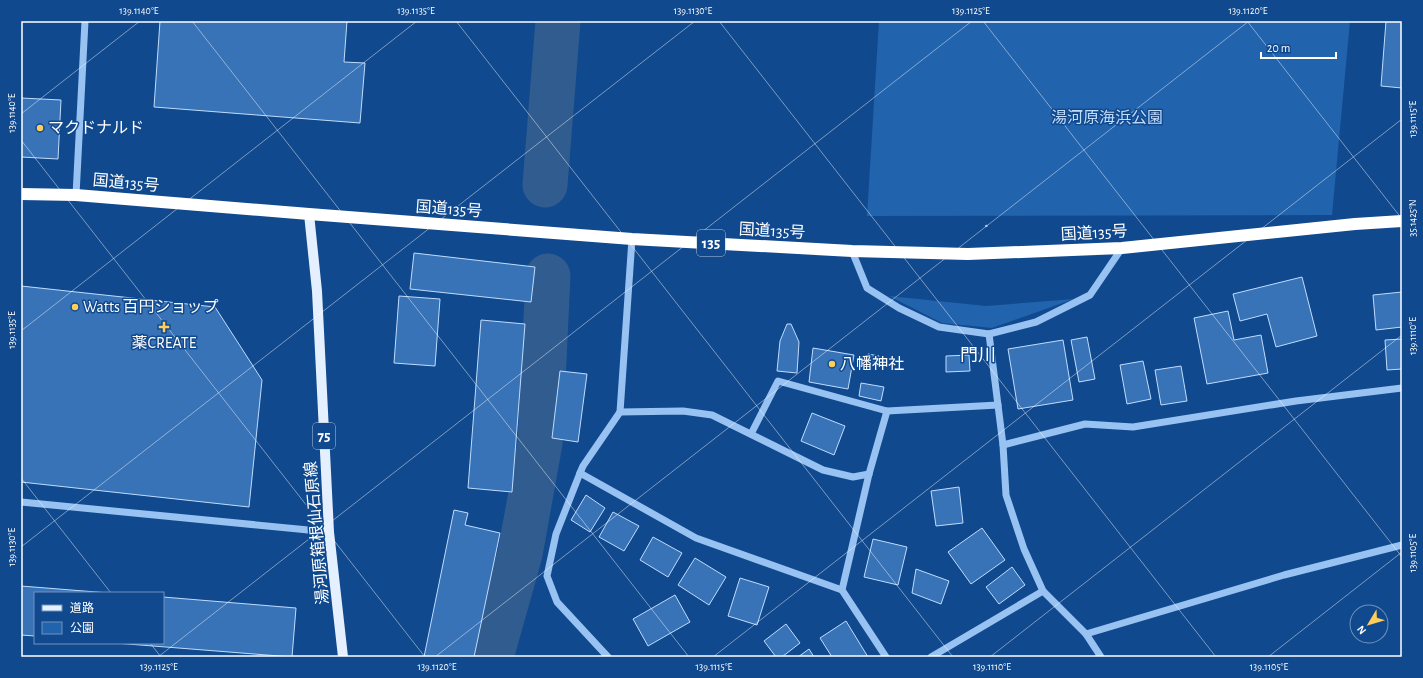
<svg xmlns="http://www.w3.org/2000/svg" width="1423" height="678" font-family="'Alegreya Sans','Noto Sans JP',sans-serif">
	<rect width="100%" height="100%" fill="#10498e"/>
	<g fill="#2163ad">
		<path d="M 879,21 L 1350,21 L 1332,215 L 867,216 Z"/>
		<path d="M 889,296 L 986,306 L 1074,299 L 992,328 L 942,323 Z"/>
	</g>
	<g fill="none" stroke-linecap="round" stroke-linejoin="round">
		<g stroke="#315c8f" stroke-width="45">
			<path d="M 545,185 L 558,21"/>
			<path d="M 491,657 L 520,554 L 540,443 L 548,276"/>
		</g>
	</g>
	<g fill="#3873b8" stroke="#c0dcfd">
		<path d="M 160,21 L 347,21 L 344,62 L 365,63 L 360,123 L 154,107 Z"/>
		<path d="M 1386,21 L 1402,21 L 1402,88 L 1381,86 Z"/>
		<path d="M 21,98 L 61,100 L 58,159 L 21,157 Z"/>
		<path d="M 414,253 L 535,267 L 531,302 L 410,289 Z"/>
		<path d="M 1302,277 L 1317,336 L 1276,347 L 1267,314 L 1240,321 L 1233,294 Z"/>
		<path d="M 21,286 L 215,307 L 262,380 L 249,507 L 21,482 Z"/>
		<path d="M 1402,292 L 1402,327 L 1376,330 L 1373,295 Z"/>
		<path d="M 399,296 L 440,299 L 435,366 L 394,363 Z"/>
		<path d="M 1228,311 L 1234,340 L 1261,335 L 1268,373 L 1207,384 L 1194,318 Z"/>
		<path d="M 481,320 L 525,324 L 512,492 L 468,488 Z"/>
		<path d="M 787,324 L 791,324 L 799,342 L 797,373 L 777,371 L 780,341 Z"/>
		<path d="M 1087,337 L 1095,379 L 1079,382 L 1071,340 Z"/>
		<path d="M 1402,339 L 1402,369 L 1387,370 L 1385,340 Z"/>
		<path d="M 1063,340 L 1073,400 L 1018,409 L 1008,349 Z"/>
		<path d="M 813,348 L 854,355 L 848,389 L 809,382 Z"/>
		<path d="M 868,354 L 879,356 L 878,366 L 867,364 Z"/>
		<path d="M 969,355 L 970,371 L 946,372 L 946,356 Z"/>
		<path d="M 1143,361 L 1151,399 L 1127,404 L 1120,365 Z"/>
		<path d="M 1181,366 L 1187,401 L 1161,405 L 1155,370 Z"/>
		<path d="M 560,371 L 587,374 L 578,442 L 552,438 Z"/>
		<path d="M 861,383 L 884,387 L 881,401 L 859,396 Z"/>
		<path d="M 812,413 L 845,426 L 834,455 L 801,441 Z"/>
		<path d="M 959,487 L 963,523 L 936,526 L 931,491 Z"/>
		<path d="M 586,495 L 605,508 L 590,532 L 571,520 Z"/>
		<path d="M 454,510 L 468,513 L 465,525 L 500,533 L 474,657 L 424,657 Z"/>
		<path d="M 613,512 L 639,526 L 624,551 L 599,537 Z"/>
		<path d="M 982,528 L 1005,560 L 971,584 L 948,552 Z"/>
		<path d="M 653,537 L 682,553 L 668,577 L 640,560 Z"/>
		<path d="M 873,539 L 907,547 L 898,585 L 864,577 Z"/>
		<path d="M 695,558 L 726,577 L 709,605 L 678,585 Z"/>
		<path d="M 1012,567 L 1025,585 L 999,604 L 986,587 Z"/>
		<path d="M 916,569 L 949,581 L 941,604 L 912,593 Z"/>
		<path d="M 740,578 L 769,587 L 757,625 L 728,616 Z"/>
		<path d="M 21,586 L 109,593 L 35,593 L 35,636 L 21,635 Z"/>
		<path d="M 675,595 L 690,622 L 648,646 L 633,619 Z"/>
		<path d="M 163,597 L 296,608 L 292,657 L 115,643 L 163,643 Z"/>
		<path d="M 846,621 L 868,657 L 832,657 L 820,638 Z"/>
		<path d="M 786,624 L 800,643 L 782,657 L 776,657 L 764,641 Z"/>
		<path d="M 809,649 L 814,657 L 798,657 Z"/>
	</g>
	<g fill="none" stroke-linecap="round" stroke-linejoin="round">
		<path stroke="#98c2f2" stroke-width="2.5" stroke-dasharray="2 3" stroke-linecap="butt" d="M 986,225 L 987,228"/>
		<g stroke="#98c2f2" stroke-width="7">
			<path d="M 76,195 L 85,21"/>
			<path d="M 852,251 L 867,288 L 899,308 L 939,327 L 989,334 L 1036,322 L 1090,295 L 1122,248"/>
			<path d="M 989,334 L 1003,445 L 1006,495 L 1024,549 L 1043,591 L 1086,634 L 1284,575 L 1402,545"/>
			<path d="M 620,412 L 683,411 L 712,415 L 823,470 L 853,477 L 869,474"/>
			<path d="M 751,434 L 778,381 L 887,411 L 998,405"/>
			<path d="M 1003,445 L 1085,424 L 1133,427 L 1296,401 L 1402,388"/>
			<path d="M 580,473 L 696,538 L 842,590"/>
			<path d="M 21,502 L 329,532"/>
			<path d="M 1086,634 L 1101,657"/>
			<path d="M 608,657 L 557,602 L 547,576 L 556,534 L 580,473 L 583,466 L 620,412 L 632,239"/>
			<path d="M 886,657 L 842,590 L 869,474 L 887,411"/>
			<path d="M 931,657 L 1043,591"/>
		</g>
		<path stroke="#e4efff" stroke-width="10" d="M 309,214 L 317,291 L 329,532 L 343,657"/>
		<path stroke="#fff" stroke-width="12" d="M 21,194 L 76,195 L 309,214 L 632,239 L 852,251 L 968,254 L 1122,248 L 1355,224 L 1402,221"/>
	</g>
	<path fill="none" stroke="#fff" stroke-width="1" stroke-opacity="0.45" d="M 192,21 L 689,657M 456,21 L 953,657M 719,21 L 1216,657M 983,21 L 1402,557M 1247,21 L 1402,219M 21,114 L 140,21M 21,140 L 425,657M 21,331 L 417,21M 21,478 L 111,593M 21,547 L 695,21M 150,643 L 161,657M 158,657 L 972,21M 435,657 L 1249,21M 713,657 L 1402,119M 990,657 L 1402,335M 1268,657 L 1402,552"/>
	<g fill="#ffcd5a" stroke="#10498e" stroke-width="1.5">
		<circle cx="40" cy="128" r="4"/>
		<circle cx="75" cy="307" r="4"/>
		<path d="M162 321h4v4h4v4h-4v4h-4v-4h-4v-4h4z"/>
		<circle cx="832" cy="364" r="4"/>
	</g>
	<g text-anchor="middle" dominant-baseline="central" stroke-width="3" stroke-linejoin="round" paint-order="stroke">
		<g fill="#10498e" stroke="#b7c8dd" stroke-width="1">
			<rect x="697" y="230" width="28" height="26" rx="3"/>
			<rect x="313" y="423" width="22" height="26" rx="3"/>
		</g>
		<g font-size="15" font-weight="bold" fill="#fff">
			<text x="711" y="243">135</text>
			<text x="324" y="436">75</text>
		</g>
		<g font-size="16" fill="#c0dcfd" stroke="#10498e">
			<text x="1107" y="118">湯河原海浜公園</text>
		</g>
		<g font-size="16" fill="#fff" stroke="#10498e" text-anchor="start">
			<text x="48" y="128">マクドナルド</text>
			<text x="83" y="307">Watts 百円ショップ</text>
			<text x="164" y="343" text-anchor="middle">薬CREATE</text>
			<text x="840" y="364">八幡神社</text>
		</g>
		<g font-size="16" fill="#fff" stroke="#10498e">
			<text transform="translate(126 183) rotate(5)">国道135号</text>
			<text transform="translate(449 209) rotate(4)">国道135号</text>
			<text transform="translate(772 231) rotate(3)">国道135号</text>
			<text transform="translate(1094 233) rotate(-3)">国道135号</text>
			<text transform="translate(317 533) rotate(-95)">湯河原箱根仙石原線</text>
		</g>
		<g font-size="18" fill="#fff" stroke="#10498e">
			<text x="978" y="356">門川</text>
		</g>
	</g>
	<rect width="1423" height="678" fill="none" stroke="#10498e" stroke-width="44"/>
	<rect x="34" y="592" width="130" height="52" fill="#10498e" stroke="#7092bb"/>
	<rect x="42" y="605" width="20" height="6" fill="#e4efff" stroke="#7092bb"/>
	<text x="70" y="612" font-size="12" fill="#ffffff">道路</text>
	<rect x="42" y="622" width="20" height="12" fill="#2163ad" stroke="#7092bb"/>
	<text x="70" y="632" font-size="12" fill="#ffffff">公園</text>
	<g transform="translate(1369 624) rotate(232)"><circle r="19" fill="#10498e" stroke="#7092bb"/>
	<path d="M0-3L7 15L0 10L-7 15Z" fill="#ffcd5a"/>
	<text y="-6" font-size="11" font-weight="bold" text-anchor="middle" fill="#ffffff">N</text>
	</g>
	<path d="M1261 52v6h75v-6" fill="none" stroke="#ffffff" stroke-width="2"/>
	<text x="1267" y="52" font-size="12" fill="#ffffff" stroke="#10498e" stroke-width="3" paint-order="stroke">20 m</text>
	<rect x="22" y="22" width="1379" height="634" fill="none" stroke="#fff" stroke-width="1.5"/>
	<g font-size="10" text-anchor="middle" fill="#fff">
		<text x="139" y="14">139.1140°E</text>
		<text x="416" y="14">139.1135°E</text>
		<text x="693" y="14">139.1130°E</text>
		<text x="971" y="14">139.1125°E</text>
		<text x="1248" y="14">139.1120°E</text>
		<text transform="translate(11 113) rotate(-90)" y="4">139.1140°E</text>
		<text transform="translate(1412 119) rotate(-90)" y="4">139.1115°E</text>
		<text transform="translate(1412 218) rotate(-90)" y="4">35.1425°N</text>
		<text transform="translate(11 330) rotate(-90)" y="4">139.1135°E</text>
		<text transform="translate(1412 336) rotate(-90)" y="4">139.1110°E</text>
		<text transform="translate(11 547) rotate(-90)" y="4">139.1130°E</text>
		<text transform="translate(1412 553) rotate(-90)" y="4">139.1105°E</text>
		<text x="159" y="670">139.1125°E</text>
		<text x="437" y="670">139.1120°E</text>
		<text x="714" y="670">139.1115°E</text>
		<text x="992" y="670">139.1110°E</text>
		<text x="1269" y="670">139.1105°E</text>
	</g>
</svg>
